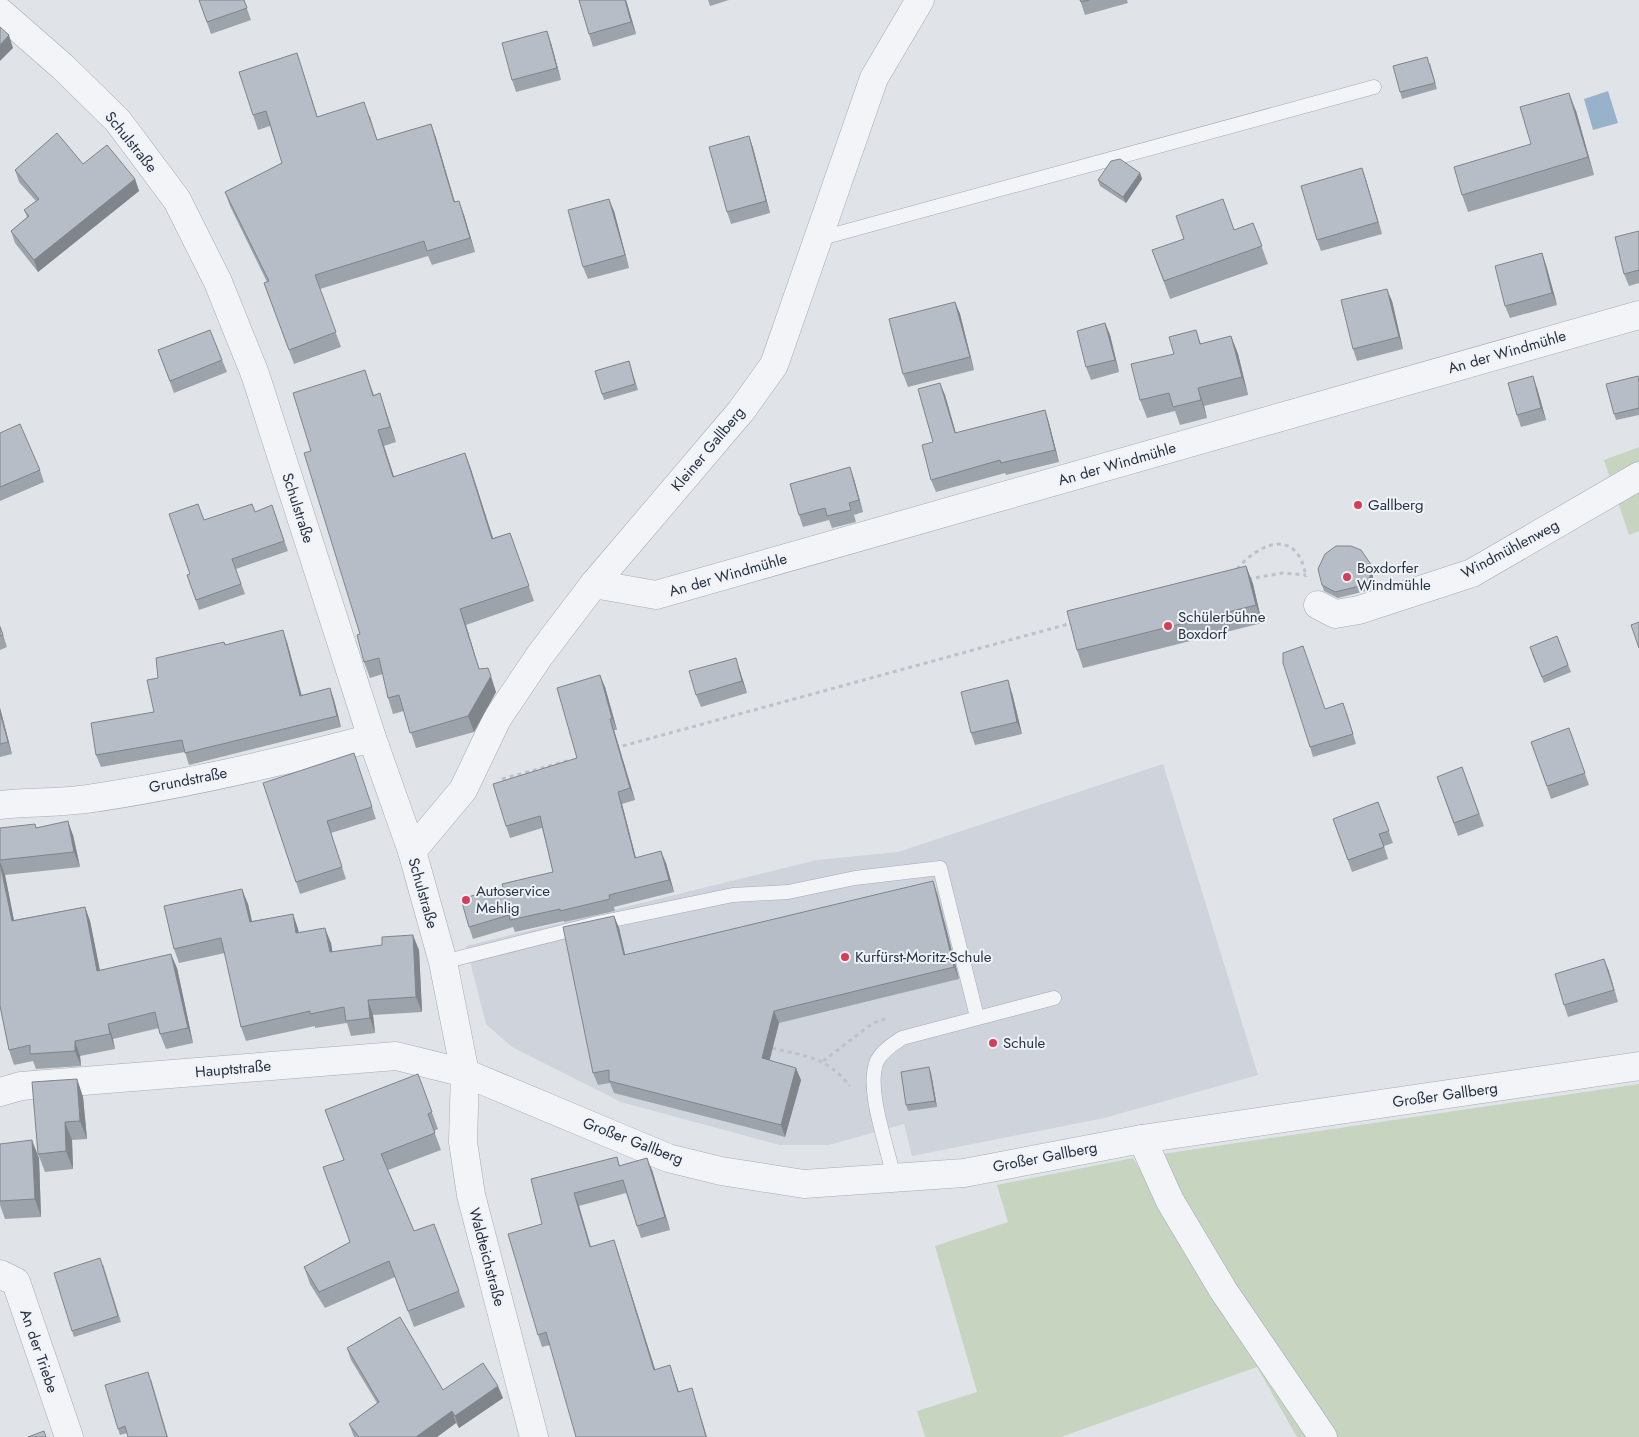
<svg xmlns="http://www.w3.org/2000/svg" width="1639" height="1437" font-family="Jost,sans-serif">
	<rect width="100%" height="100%" fill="#e0e4e9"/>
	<path fill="#ced3dc" d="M 1163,764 L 1258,1075 L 1104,1118 L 912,1156 L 904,1124 L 829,1145 L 780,1145 L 621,1102 L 512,1047 L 486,1024 L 466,946 L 817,860 L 898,852 Z"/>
	<g fill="#c6d4c0">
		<path d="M 1639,447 L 1639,531 L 1629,535 L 1604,460 Z"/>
		<path d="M 1639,1084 L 1639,1437 L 1297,1437 L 1257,1367 L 1061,1437 L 925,1437 L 917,1411 L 977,1392 L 935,1246 L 1008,1222 L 997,1185 L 1133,1158 L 1255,1361 L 1162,1154 Z"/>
	</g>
	<path fill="#99b2cb" d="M 1608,91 L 1618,123 L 1593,130 L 1584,99 Z"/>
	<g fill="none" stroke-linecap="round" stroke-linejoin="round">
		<g stroke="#a5abb4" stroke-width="15">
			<g id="service">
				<path d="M 818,239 L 1374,87"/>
				<path d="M 443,962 L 598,923 L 733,895 L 788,892 L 855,878 L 940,868 L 977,1017"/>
				<path d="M 894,1178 C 888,1148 865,1089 877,1061 C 882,1051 893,1044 902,1038 L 1054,998"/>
			</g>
		</g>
		<g stroke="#a5abb4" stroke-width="29">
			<g id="minor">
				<path d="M 594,584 L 656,595 L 1639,315"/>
				<path d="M 1318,605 L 1335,614 L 1359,610 L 1472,573 L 1639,476"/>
				<path d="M 0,805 C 29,802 58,803 87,799 C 183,785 278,763 372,738"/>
				<path d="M 412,851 L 463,790 L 497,719 L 540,655 L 594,584 L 741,411 L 774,365 L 874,78 L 920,0"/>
				<path d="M 1142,1139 L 1170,1201 L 1223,1290 L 1323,1437"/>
				<path d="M 0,1274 L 16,1282 L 69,1437"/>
			</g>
		</g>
		<g stroke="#a5abb4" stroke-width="29">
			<g id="tertiary">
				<path d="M 0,12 L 63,67 L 118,121 L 177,200 L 218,282 L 255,374 L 372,738 L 412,851 L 443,962 L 465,1073 L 463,1142 L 471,1195 L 534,1437"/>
				<path d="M 0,1092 L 21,1086 L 396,1056 L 465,1073 L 668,1158 L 721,1171 L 804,1184 L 964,1173 L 1142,1139 L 1639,1066"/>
			</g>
		</g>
		<g stroke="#bec1c9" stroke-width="3" stroke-dasharray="4 4" stroke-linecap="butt">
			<path d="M 1237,569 C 1261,541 1298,528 1306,577"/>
			<path d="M 1248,579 L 1283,573 L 1306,575"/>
			<path d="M 615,748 L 1072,623"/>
			<path d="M 502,779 L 571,760"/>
			<path d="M 772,1048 C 808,1057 825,1056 850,1086"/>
			<path d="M 823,1061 L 873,1023 L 885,1019"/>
		</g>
		<use href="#service" stroke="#f3f4f8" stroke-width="14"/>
		<use href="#minor" stroke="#f3f4f8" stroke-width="28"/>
		<use href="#tertiary" stroke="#f3f4f8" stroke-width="28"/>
	</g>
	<g fill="#9da3ab">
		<path d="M 199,0 L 244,0 L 251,20 L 211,34 Z"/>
		<path d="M 579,0 L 626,0 L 636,34 L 593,47 L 589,34 Z"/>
		<path d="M 708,0 L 729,0 L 710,6 Z"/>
		<path d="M 1080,0 L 1127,0 L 1128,3 L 1085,15 Z"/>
		<path d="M 551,43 L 561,80 L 516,92 L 512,80 Z"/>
		<path d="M 297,53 L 317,117 L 370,116 L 377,140 L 431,124 L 436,138 L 455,202 L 464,215 L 475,252 L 432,265 L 428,256 L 320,289 L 341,347 L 294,364 L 264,283 L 267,282 L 230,206 L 225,192 L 282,163 L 270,126 L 258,130 L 253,115 Z"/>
		<path d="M 1430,63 L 1437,89 L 1402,99 L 1400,92 Z"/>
		<path d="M 1576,111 L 1594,175 L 1468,212 L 1462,195 L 1531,144 Z"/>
		<path d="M 749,136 L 753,148 L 770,213 L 731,224 L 727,212 Z"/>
		<path d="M 83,164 L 135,179 L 139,191 L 38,272 L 15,243 L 11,231 L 27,217 L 24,210 L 36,201 L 19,182 L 15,170 Z"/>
		<path d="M 1362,168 L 1366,180 L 1382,234 L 1321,251 L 1317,240 Z"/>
		<path d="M 1140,173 L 1142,179 L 1126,203 L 1100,186 L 1098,180 Z"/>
		<path d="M 614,211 L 629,268 L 588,279 L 583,267 Z"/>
		<path d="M 1253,223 L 1268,264 L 1170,299 L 1152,250 L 1234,230 Z"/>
		<path d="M 1639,231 L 1639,283 L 1629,286 L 1624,274 Z"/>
		<path d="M 1542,253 L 1546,265 L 1557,305 L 1510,318 L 1505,306 Z"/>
		<path d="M 1392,301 L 1403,349 L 1357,361 L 1353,349 Z"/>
		<path d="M 955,302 L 960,314 L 974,370 L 908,387 L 903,374 Z"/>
		<path d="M 1105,323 L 1110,335 L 1119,372 L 1091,380 L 1086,367 Z"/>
		<path d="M 210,330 L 227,372 L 174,393 L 158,350 Z"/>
		<path d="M 1196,330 L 1201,344 L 1231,336 L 1238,354 L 1248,395 L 1204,406 L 1207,418 L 1180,425 L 1175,411 L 1147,418 L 1140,400 L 1174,354 Z"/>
		<path d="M 629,361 L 638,390 L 604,400 L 602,394 Z"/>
		<path d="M 365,370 L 374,395 L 380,393 L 396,442 L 384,446 L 394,477 L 465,453 L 493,538 L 510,533 L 534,601 L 466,625 L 479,669 L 496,692 L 474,732 L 416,748 L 404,711 L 393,714 L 388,698 L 383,674 L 370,678 L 364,662 L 360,634 L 311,451 Z"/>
		<path d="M 1639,380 L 1639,415 L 1616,420 L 1614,414 Z"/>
		<path d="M 1537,388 L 1546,420 L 1521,427 L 1517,415 Z"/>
		<path d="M 945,395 L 956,433 L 1045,410 L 1049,423 L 1059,462 L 1006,475 L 1005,473 L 936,492 L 931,480 L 933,442 Z"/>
		<path d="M 0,433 L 40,470 L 44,482 L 0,501 Z"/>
		<path d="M 854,479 L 863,512 L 854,515 L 856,522 L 832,528 L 829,520 L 803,527 L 799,515 Z"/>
		<path d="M 272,505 L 288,551 L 236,569 L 245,594 L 199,610 L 187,575 L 190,574 L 204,520 L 255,512 Z"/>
		<path d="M 1370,563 L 1372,569 L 1373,578 L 1370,590 L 1338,598 L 1324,591 L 1322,585 Z"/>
		<path d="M 1246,566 L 1253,584 L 1262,623 L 1083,668 L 1077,650 Z"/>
		<path d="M 0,625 L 7,647 L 0,650 Z"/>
		<path d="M 1557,636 L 1571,672 L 1544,683 L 1532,654 Z"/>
		<path d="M 224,642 L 225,645 L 287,642 L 301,695 L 330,688 L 334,700 L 341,727 L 189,765 L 185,752 L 101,767 L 96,755 L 154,712 L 158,678 Z"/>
		<path d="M 740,671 L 747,693 L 701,707 L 696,695 Z"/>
		<path d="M 605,687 L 617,730 L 614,730 L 635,800 L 622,804 L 636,858 L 666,863 L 674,892 L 614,907 L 615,911 L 564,922 L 564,921 L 515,932 L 513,927 L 473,939 L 469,927 L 503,887 L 553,872 L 542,828 L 510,838 L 506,826 L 577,758 Z"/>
		<path d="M 1012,693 L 1022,734 L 975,745 L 971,733 Z"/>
		<path d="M 0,708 L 12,754 L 0,757 Z"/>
		<path d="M 1325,709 L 1347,713 L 1356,744 L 1313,757 L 1310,747 Z"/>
		<path d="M 1569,728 L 1589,785 L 1551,799 L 1531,742 Z"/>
		<path d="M 354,753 L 376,819 L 331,833 L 346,879 L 300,894 L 296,882 Z"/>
		<path d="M 1462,767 L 1484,826 L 1458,836 L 1437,777 Z"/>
		<path d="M 1378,802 L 1393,843 L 1384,846 L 1388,859 L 1352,872 L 1333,819 Z"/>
		<path d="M 36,827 L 73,835 L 80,867 L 5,875 L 14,920 L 85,907 L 90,921 L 100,971 L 177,968 L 193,1043 L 166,1049 L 160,1034 L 159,1028 L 113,1039 L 115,1049 L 80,1056 L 81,1066 L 36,1069 L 33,1061 L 14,1065 L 9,1050 L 0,1006 L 0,828 Z"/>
		<path d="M 937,893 L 959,979 L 779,1023 L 769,1060 L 801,1080 L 785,1137 L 614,1093 L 610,1083 L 598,1085 L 593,1073 L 614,916 L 619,928 L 625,955 Z"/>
		<path d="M 248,904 L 252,921 L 293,914 L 299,933 L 331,943 L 332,952 L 419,950 L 422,1012 L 373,1015 L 375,1033 L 351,1036 L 347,1023 L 315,1028 L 315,1026 L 246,1041 L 241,1027 L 225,953 L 179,963 L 174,949 Z"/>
		<path d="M 1604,959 L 1618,1002 L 1568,1017 L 1564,1005 Z"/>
		<path d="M 931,1073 L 937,1107 L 908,1111 L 906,1105 Z"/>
		<path d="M 418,1074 L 438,1129 L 434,1131 L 441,1150 L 388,1170 L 414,1231 L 434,1224 L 465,1307 L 414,1327 L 395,1277 L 325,1308 L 310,1284 L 304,1267 L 350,1242 L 343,1161 Z"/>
		<path d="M 77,1079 L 83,1097 L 87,1139 L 72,1140 L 73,1169 L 45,1172 L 38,1154 Z"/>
		<path d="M 0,1144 L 39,1158 L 41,1217 L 5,1219 L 0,1205 Z"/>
		<path d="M 617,1157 L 620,1166 L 652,1170 L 670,1230 L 641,1238 L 626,1193 L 579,1206 L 591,1246 L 618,1252 L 655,1369 L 674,1377 L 679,1392 L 696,1401 L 550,1345 L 542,1347 L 538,1335 L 542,1224 L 531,1179 Z"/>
		<path d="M 103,1264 L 121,1322 L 74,1337 L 72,1331 Z"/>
		<path d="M 347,1348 L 443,1390 L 503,1398 L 459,1428 L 456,1423 L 437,1437 L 354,1437 L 349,1424 L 377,1403 L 351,1360 Z"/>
		<path d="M 151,1379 L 168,1437 L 128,1437 L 127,1433 L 120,1435 L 118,1429 Z"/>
	</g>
	<g fill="#80848b">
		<path d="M 625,0 L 626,0 L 636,34 L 631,22 Z"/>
		<path d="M 547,31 L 551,43 L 561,80 L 557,68 Z"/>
		<path d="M 9,35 L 13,48 L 0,61 L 0,45 Z"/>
		<path d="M 297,53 L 302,68 L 322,131 L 317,117 Z"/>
		<path d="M 1569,93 L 1576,111 L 1594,175 L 1588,157 Z"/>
		<path d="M 431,124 L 436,138 L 459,217 L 454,202 Z"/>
		<path d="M 749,136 L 753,148 L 770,213 L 766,201 Z"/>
		<path d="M 1362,168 L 1366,180 L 1382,234 L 1378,222 Z"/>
		<path d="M 1140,173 L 1142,179 L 1126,203 L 1123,197 Z"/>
		<path d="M 135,179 L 139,191 L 38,272 L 34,260 Z"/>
		<path d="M 609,199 L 614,211 L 629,268 L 625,255 Z"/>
		<path d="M 459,201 L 464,215 L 475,252 L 470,238 Z"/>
		<path d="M 1542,253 L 1546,265 L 1557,305 L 1552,293 Z"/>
		<path d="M 1387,289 L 1392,301 L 1403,349 L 1399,337 Z"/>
		<path d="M 955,302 L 960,314 L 974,370 L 970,357 Z"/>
		<path d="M 1105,323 L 1110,335 L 1119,372 L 1115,360 Z"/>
		<path d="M 1231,336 L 1238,354 L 1248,395 L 1242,377 Z"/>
		<path d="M 1533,376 L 1537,388 L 1546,420 L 1541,408 Z"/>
		<path d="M 940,383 L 945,395 L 959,445 L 955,433 Z"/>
		<path d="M 1198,388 L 1204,406 L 1207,418 L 1201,400 Z"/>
		<path d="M 380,393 L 385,409 L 396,442 L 390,427 Z"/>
		<path d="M 1045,410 L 1049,423 L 1059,462 L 1055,450 Z"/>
		<path d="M 378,430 L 384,446 L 399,492 L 393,477 Z"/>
		<path d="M 465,453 L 471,469 L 498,554 L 492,539 Z"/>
		<path d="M 850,467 L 854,479 L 863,512 L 859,500 Z"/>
		<path d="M 1370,563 L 1372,569 L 1373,578 L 1370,590 L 1368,584 Z"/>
		<path d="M 1246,566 L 1253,584 L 1262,623 L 1256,605 Z"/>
		<path d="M 460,609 L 466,625 L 484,685 L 479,669 Z"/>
		<path d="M 283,630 L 287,642 L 305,707 L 300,696 Z"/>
		<path d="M 736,658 L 740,671 L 747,693 L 742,681 Z"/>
		<path d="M 600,675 L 605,687 L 617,730 L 612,718 Z"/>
		<path d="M 491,676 L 496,692 L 474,732 L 468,716 Z"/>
		<path d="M 1008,680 L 1012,693 L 1022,734 L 1017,722 Z"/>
		<path d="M 330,688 L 334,700 L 341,727 L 337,716 Z"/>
		<path d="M 0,708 L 12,754 L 8,742 L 0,712 Z"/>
		<path d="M 610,719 L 614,730 L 635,800 L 630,788 Z"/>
		<path d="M 618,792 L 622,804 L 639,870 L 635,858 Z"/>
		<path d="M 68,821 L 73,835 L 80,867 L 74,852 Z"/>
		<path d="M 661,851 L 666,863 L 674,892 L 669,880 Z"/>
		<path d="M 0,861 L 5,875 L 17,936 L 12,921 Z"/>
		<path d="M 933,881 L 937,893 L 959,979 L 954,967 Z"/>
		<path d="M 242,889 L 248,904 L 255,936 L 250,922 Z"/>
		<path d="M 85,907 L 90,921 L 103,986 L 97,971 Z"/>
		<path d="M 293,914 L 298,929 L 301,948 L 296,933 Z"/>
		<path d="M 614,916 L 619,928 L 628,967 L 624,955 Z"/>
		<path d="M 325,928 L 331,943 L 335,967 L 330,952 Z"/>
		<path d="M 413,935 L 419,950 L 422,1012 L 416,997 Z"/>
		<path d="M 171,954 L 177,968 L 193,1043 L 188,1028 Z"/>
		<path d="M 1604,959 L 1609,971 L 1618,1002 L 1614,990 Z"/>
		<path d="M 368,1000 L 373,1015 L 375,1033 L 370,1018 Z"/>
		<path d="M 774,1011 L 779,1023 L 767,1071 L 762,1058 Z"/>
		<path d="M 108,1024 L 113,1039 L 115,1049 L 110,1034 Z"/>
		<path d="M 75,1041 L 80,1056 L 81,1066 L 75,1051 Z"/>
		<path d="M 929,1067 L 931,1073 L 937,1107 L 935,1101 Z"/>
		<path d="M 796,1068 L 801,1080 L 785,1137 L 781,1125 Z"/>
		<path d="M 77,1079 L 83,1097 L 87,1139 L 80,1121 Z"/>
		<path d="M 65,1122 L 72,1140 L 73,1169 L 66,1151 Z"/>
		<path d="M 32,1140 L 39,1158 L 41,1217 L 35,1199 Z"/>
		<path d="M 647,1158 L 652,1170 L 670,1230 L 665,1217 Z"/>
		<path d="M 574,1193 L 579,1206 L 594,1259 L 590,1247 Z"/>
		<path d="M 614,1240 L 618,1252 L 659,1382 L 654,1370 Z"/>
		<path d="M 670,1365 L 674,1377 L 683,1405 L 678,1392 Z"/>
		<path d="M 498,1386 L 503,1398 L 459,1428 L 455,1416 Z"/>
		<path d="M 692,1388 L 696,1401 L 707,1437 L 706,1437 Z"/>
		<path d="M 452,1411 L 456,1423 L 437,1437 L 416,1437 Z"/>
	</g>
	<g fill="#b7bdc7" stroke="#80848b">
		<path d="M 199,0 L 244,0 L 247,8 L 207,22 Z"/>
		<path d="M 579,0 L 625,0 L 631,22 L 589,34 Z"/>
		<path d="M 1080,0 L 1089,0 L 1081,2 Z"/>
		<path d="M 0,27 L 9,35 L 0,45 Z"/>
		<path d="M 547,31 L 557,68 L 512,80 L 502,43 Z"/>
		<path d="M 297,53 L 317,117 L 364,102 L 377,140 L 431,124 L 454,202 L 459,201 L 470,238 L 427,251 L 424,241 L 315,275 L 336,332 L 289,350 L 264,283 L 269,281 L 225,192 L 282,163 L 266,111 L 253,115 L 239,72 Z"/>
		<path d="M 1427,57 L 1435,83 L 1400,92 L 1393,66 Z"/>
		<path d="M 1569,93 L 1588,157 L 1462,195 L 1454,167 L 1531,144 L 1520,107 Z"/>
		<path d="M 57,133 L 83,164 L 107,145 L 135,179 L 34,260 L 11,231 L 29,216 L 24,210 L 39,199 L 15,170 Z"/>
		<path d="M 749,136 L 766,201 L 727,212 L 709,147 Z"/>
		<path d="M 1120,159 L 1140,173 L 1123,197 L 1098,180 L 1111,161 Z"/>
		<path d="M 1362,168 L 1378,222 L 1317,240 L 1301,186 Z"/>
		<path d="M 609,199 L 625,255 L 583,267 L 568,210 Z"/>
		<path d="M 1223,199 L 1234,230 L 1253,223 L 1262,246 L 1164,281 L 1152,250 L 1184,239 L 1176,216 Z"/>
		<path d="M 1639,231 L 1639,270 L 1624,274 L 1615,237 Z"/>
		<path d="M 1542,253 L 1552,293 L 1505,306 L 1495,266 Z"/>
		<path d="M 1387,289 L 1399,337 L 1353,349 L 1341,300 Z"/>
		<path d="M 955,302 L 970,357 L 903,374 L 889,319 Z"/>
		<path d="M 1105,323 L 1115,360 L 1086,367 L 1077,331 Z"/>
		<path d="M 210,330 L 222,360 L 170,381 L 158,350 Z"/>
		<path d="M 1196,330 L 1200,344 L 1231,336 L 1242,377 L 1198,388 L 1201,400 L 1173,407 L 1169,393 L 1140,400 L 1131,364 L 1174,354 L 1169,337 Z"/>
		<path d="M 629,361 L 635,384 L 602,394 L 595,371 Z"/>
		<path d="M 365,370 L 373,396 L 380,393 L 390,427 L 378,430 L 393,477 L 465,453 L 492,539 L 510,533 L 529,586 L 460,609 L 479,669 L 488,668 L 491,676 L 468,716 L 410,733 L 399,695 L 388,698 L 379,658 L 364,662 L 357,635 L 360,634 L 304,453 L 311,451 L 293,393 Z"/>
		<path d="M 1533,376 L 1541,408 L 1517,415 L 1508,383 Z"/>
		<path d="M 1638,376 L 1639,382 L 1639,408 L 1614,414 L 1606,384 Z"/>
		<path d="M 940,383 L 955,433 L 1045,410 L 1055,450 L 1001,463 L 1000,460 L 931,480 L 922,445 L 933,442 L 918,389 Z"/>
		<path d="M 20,424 L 40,470 L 0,487 L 0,433 Z"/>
		<path d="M 850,467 L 859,500 L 849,503 L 851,510 L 827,516 L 825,508 L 799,515 L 790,484 Z"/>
		<path d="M 198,504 L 204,520 L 252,504 L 255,512 L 272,505 L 284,541 L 232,559 L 241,584 L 196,600 L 187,575 L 190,574 L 169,514 Z"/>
		<path d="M 1336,546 L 1351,546 L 1361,550 L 1370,563 L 1371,572 L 1368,584 L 1335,592 L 1322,585 L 1318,569 L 1325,554 Z"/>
		<path d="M 1246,566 L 1256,605 L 1077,650 L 1067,611 Z"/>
		<path d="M 1639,622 L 1639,648 L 1631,625 Z"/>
		<path d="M 0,627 L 3,635 L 0,636 Z"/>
		<path d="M 283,630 L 300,696 L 330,688 L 337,716 L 185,753 L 182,740 L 96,755 L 91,723 L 154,712 L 147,680 L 158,678 L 156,658 L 224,642 L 225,645 Z"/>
		<path d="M 1557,636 L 1568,665 L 1542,677 L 1530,647 Z"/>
		<path d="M 1303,646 L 1325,709 L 1343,703 L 1353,734 L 1310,747 L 1283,663 L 1283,653 Z"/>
		<path d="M 736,658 L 742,681 L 696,695 L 689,671 Z"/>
		<path d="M 600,675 L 612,718 L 610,719 L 630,788 L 618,792 L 635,858 L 661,851 L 669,880 L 609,895 L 610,899 L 560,911 L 560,909 L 510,920 L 509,915 L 469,927 L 461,899 L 503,887 L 502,884 L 553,872 L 540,816 L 506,826 L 493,784 L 577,758 L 557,688 Z"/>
		<path d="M 1008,680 L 1017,722 L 971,733 L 961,692 Z"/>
		<path d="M 0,712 L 8,742 L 0,744 Z"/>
		<path d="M 1569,728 L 1585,773 L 1547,786 L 1531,742 Z"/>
		<path d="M 354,753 L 372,807 L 327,821 L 342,867 L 296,882 L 263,783 Z"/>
		<path d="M 1462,767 L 1479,814 L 1454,823 L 1437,777 Z"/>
		<path d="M 1378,802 L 1389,831 L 1379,834 L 1384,847 L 1348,860 L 1333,819 Z"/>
		<path d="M 68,821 L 74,852 L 0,860 L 0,828 L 35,824 L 36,828 Z"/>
		<path d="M 0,863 L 12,921 L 85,907 L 97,971 L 171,954 L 188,1028 L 160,1034 L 155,1012 L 108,1024 L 110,1034 L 75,1041 L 75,1051 L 30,1054 L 30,1045 L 9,1050 L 0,1006 Z"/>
		<path d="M 933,881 L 954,967 L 774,1011 L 762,1058 L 796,1068 L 781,1125 L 609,1081 L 609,1070 L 593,1073 L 563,927 L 614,916 L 624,955 Z"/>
		<path d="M 242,889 L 250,922 L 293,914 L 296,933 L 325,928 L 330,952 L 382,945 L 382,937 L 413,935 L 416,997 L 368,1000 L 370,1018 L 346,1021 L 344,1007 L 310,1014 L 310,1011 L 241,1027 L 221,938 L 174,949 L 164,906 Z"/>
		<path d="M 1604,959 L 1614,990 L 1564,1005 L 1555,974 Z"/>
		<path d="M 929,1067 L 935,1101 L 906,1105 L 901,1072 Z"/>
		<path d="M 418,1074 L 432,1112 L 428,1114 L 435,1133 L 381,1154 L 414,1231 L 434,1224 L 459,1291 L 408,1311 L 389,1261 L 319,1292 L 304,1267 L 350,1242 L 323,1167 L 344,1160 L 325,1110 Z"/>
		<path d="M 77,1079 L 80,1121 L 65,1122 L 66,1151 L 38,1154 L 32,1082 Z"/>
		<path d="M 32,1140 L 35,1199 L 0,1201 L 0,1144 Z"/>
		<path d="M 617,1157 L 619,1166 L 647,1158 L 665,1217 L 637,1226 L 623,1180 L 574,1193 L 590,1247 L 614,1240 L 654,1370 L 670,1365 L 678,1392 L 692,1388 L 706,1437 L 576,1437 L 546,1332 L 538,1335 L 508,1234 L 542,1224 L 531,1179 Z"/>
		<path d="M 100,1258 L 118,1316 L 72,1331 L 54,1273 Z"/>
		<path d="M 400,1317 L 443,1390 L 483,1363 L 498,1386 L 455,1416 L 452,1411 L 416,1437 L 359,1437 L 349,1424 L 379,1402 L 347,1348 Z"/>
		<path d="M 148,1372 L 167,1437 L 128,1437 L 125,1426 L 118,1429 L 105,1385 Z"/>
		<path d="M 44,1431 L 46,1437 L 28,1437 Z"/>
	</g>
	<g fill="#d43f58" stroke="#eff3f7" stroke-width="2">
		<circle cx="1358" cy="505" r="5"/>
		<circle cx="1347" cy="577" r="5"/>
		<circle cx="1168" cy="626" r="5"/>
		<circle cx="466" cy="900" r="5"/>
		<circle cx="845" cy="957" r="5"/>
		<circle cx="993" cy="1043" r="5"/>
	</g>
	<g text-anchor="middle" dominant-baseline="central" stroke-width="4" stroke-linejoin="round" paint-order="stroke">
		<g font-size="15" fill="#283142" stroke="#eff3f7">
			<text transform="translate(131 142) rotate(51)">Schulstraße</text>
			<text transform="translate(1507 352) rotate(-16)">An der Windmühle</text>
			<text transform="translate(708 449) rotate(-50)">Kleiner Gallberg</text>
			<text transform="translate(1117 464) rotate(-16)">An der Windmühle</text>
			<text transform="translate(298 508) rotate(72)">Schulstraße</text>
			<text transform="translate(1510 549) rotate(-28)">Windmühlenweg</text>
			<text transform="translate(728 575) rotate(-16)">An der Windmühle</text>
			<text transform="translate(188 780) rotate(-11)">Grundstraße</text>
			<text transform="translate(423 893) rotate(74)">Schulstraße</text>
			<text transform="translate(233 1069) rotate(-5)">Hauptstraße</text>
			<text transform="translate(1445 1095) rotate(-8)">Großer Gallberg</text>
			<text transform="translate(633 1141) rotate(21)">Großer Gallberg</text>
			<text transform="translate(1045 1157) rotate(-11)">Großer Gallberg</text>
			<text transform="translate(487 1257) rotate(75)">Waldteichstraße</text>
			<text transform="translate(39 1351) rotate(71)">An der Triebe</text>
		</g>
		<g font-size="15" fill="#283142" stroke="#eff3f7" text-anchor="start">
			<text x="1368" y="505">Gallberg</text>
			<text x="1357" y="568">Boxdorfer<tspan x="1357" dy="17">Windmühle</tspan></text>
			<text x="1178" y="617">Schülerbühne<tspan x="1178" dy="17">Boxdorf</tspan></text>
			<text x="476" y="891">Autoservice<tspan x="476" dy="17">Mehlig</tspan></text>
			<text x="855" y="957">Kurfürst-Moritz-Schule</text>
			<text x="1003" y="1043">Schule</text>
		</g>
	</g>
</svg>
